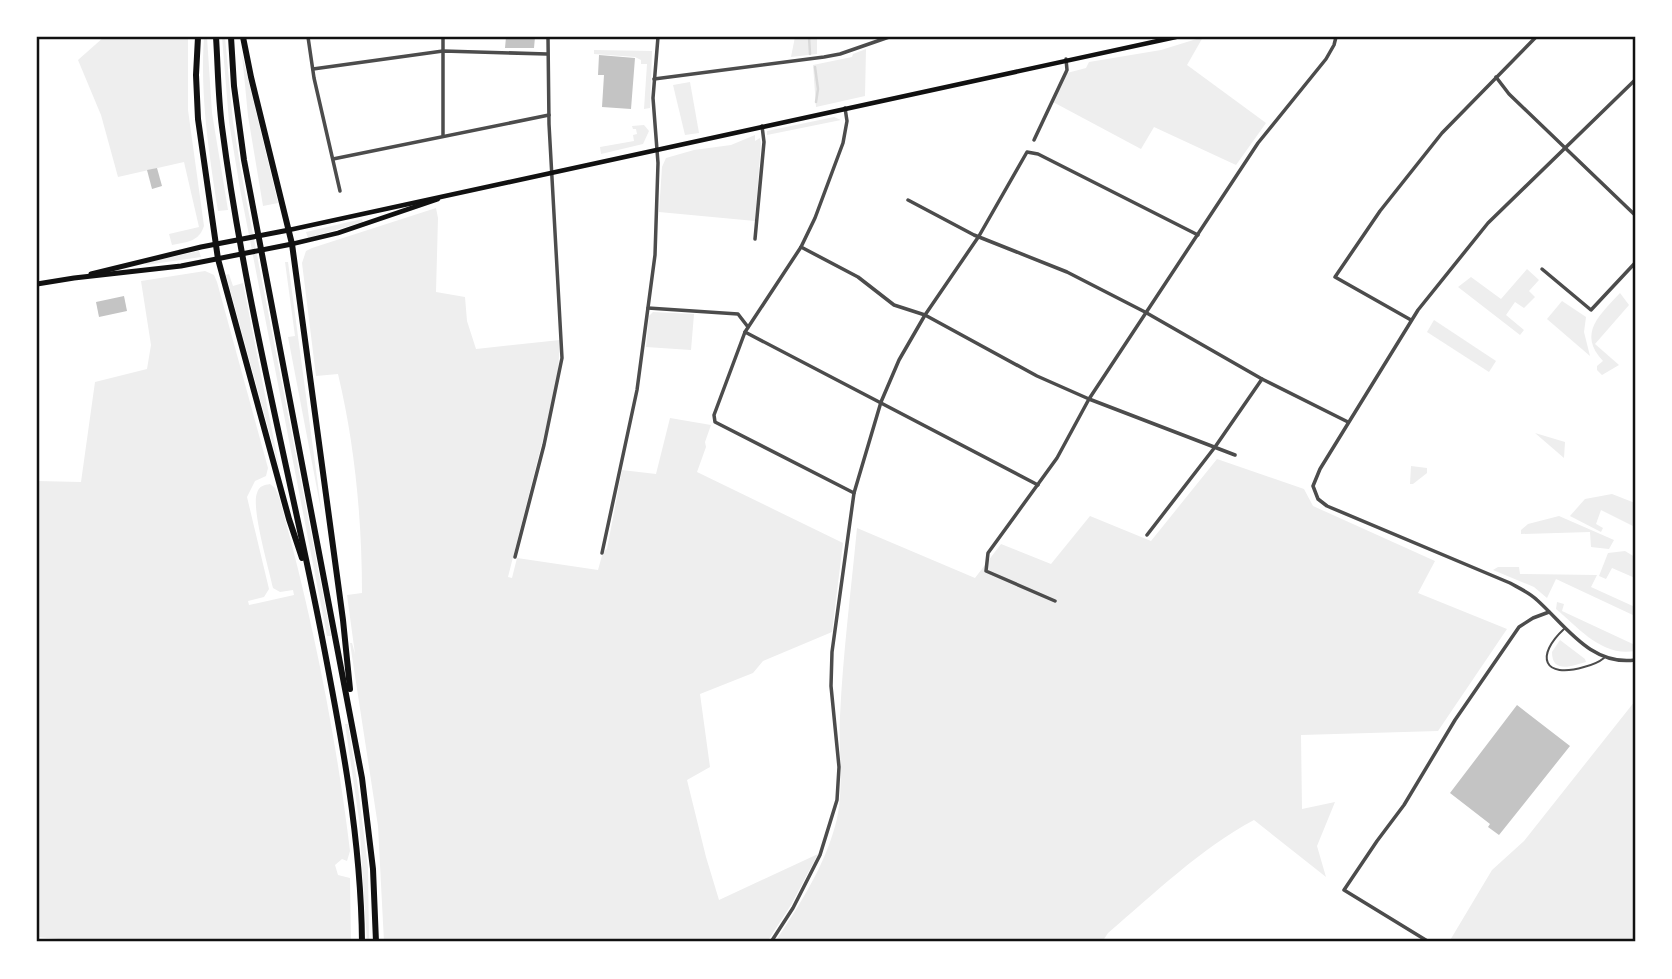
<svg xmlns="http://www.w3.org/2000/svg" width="1672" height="979" font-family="'IBM Plex Serif',serif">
	<rect width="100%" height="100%" fill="#fff"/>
	<g fill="#eee">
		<path d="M 104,37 L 188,37 L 188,110 L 204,226 C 199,242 186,242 172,245 L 169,234 L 199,227 L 184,162 L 118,177 L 101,115 L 78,60 Z"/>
		<path d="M 204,37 L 207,37 L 212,113 L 228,210 L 218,211 C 209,153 200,96 204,37 Z"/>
		<path d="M 222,37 L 225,37 L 233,122 L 244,188 L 331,636 L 327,636 L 240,189 L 229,122 Z"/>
		<path d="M 795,37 L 817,37 L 817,54 L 791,57 Z"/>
		<path d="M 1203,37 L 1187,65 L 1266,123 L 1236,165 L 1154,127 L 1141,149 L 1053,102 L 1067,73 L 1086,68 L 1089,62 L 1161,50 Z"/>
		<path d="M 866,49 L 865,96 L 816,107 L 813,65 L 852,57 L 853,54 Z"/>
		<path d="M 594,50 L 652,51 L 650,108 L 644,109 L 647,64 L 641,64 L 641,60 L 635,57 L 594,54 Z"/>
		<path d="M 242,54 L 278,203 L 263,206 L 248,116 Z"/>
		<path d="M 690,82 L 699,133 L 685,135 L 673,85 Z"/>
		<path d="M 834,117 L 841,120 L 767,135 L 767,131 Z"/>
		<path d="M 644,125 L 649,131 L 643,144 L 601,154 L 600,147 L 634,141 L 633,135 L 637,134 L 636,129 L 633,129 L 632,126 Z"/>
		<path d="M 755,135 L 755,141 L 760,138 L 761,143 L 755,221 L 659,212 L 662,167 L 666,158 L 694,150 L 731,145 Z"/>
		<path d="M 436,208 L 438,218 L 436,292 L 465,297 L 467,321 L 476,349 L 560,340 L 558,372 L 549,415 L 508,577 L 512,578 L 517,558 L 598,570 L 603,552 L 607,549 L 622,470 L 656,474 L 670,418 L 711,425 L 705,442 L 706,447 L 697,472 L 843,543 L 832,632 L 763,661 L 753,673 L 700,694 L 710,767 L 687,780 L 706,857 L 719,900 L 818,854 L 791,905 L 767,942 L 384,942 L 378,826 L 350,643 L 352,643 L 355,654 L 347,595 L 362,593 C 362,521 355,445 338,374 L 316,376 L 302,263 L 306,251 L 312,248 Z"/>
		<path d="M 362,219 L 363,222 L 308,238 L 306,232 Z"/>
		<path d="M 199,251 L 201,257 L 146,265 L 145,263 Z"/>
		<path d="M 285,262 L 288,262 L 322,515 L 288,337 L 295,336 Z"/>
		<path d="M 1527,269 L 1539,280 L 1529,291 L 1535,297 L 1524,308 L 1515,302 L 1506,315 L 1524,330 L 1520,335 L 1458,287 L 1471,277 L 1501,299 Z"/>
		<path d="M 205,271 L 214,275 L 217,282 L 268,468 L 266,476 L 255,481 L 247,497 L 269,589 L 264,597 L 248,601 L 249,605 L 294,595 L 293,590 L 280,592 L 273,588 C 269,569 251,508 257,493 C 259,486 264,485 270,484 L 275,488 L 279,497 C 311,611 336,734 350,851 L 347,861 L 342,859 L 335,865 L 338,875 L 350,878 L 351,942 L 71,942 L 70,940 L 37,937 L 37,481 L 81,482 L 95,382 L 147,369 L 151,345 L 141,281 Z"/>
		<path d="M 229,274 L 233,286 L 243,283 L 280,471 L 226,275 Z"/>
		<path d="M 1620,293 L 1629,305 L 1595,344 L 1619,365 L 1602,375 L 1597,370 L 1597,366 L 1603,361 C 1577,333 1600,315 1620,293 Z"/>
		<path d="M 1562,301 L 1586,317 L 1584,332 L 1590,356 L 1547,319 Z"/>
		<path d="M 653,312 L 694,314 L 691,350 L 646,347 L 649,316 Z"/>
		<path d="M 1434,320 L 1496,361 L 1489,372 L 1427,332 Z"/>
		<path d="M 1535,433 L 1565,442 L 1564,458 Z"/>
		<path d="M 1217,459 L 1304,489 L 1313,506 L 1435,561 L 1418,593 L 1507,629 L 1438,731 L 1301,735 L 1302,809 L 1335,802 L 1317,846 L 1326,877 L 1254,820 C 1200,849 1155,893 1108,933 L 1102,942 L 775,942 C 797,909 821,872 833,833 C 846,795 838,755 840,716 C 843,653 851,591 857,528 L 975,578 L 1001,544 L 1051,564 L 1090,516 L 1151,541 Z"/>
		<path d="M 1411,466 L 1427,468 L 1427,473 L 1413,484 L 1410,484 Z"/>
		<path d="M 1612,494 L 1635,503 L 1635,527 L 1601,510 L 1596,524 L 1603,528 L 1601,532 L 1570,516 L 1585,499 Z"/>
		<path d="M 1559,516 L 1614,540 L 1609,549 L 1591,547 L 1590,532 L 1521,534 L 1521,530 L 1528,524 Z"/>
		<path d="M 1625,551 L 1635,557 L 1635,578 L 1612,568 L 1606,579 L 1599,576 L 1608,553 Z"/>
		<path d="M 1498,567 L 1519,567 L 1520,574 L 1597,575 L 1591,587 L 1635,607 L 1635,616 L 1556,579 L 1547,598 L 1534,587 L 1493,570 Z"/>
		<path d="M 1557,602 L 1564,604 L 1562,611 L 1635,645 L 1635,651 C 1602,657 1579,628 1556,609 Z"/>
		<path d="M 1560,640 L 1585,659 L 1586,662 C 1572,666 1552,674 1552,652 Z"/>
		<path d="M 1635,701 L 1635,942 L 1449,942 L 1492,870 L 1524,841 Z"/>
		<path d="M 345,724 L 348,724 L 358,787 L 368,868 L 369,938 L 371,942 L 367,942 L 359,819 Z"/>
	</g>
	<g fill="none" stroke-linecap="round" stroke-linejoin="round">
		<g stroke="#d9d9d9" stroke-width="2.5">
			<path d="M 809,37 L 810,54"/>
			<path d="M 815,67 L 818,89 L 816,102"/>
		</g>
	</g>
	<g fill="#c4c4c4">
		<path d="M 506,37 L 535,37 L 534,48 L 505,48 Z"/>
		<path d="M 599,55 L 635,58 L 631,109 L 602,107 L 604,75 L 598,75 Z"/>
		<path d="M 157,168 L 162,186 L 152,189 L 147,170 Z"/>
		<path d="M 124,296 L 127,311 L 99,317 L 96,302 Z"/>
		<path d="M 1517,705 L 1570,746 L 1499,835 L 1488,827 L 1490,824 L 1450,793 Z"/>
	</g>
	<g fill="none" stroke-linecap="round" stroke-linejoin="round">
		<path stroke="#4c4c4c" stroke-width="2" d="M 1564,629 C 1535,656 1543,679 1584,667 C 1592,665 1598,663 1604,658"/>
		<g stroke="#4c4c4c" stroke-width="3.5">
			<path d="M 308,37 L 314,78 L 340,191"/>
			<path d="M 443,37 L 443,135"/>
			<path d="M 313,69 L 443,51 L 547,54"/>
			<path d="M 1496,77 L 1509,94 L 1635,215"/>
			<path d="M 654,79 L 824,57 L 840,54 L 889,37"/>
			<path d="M 1635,80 L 1488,223 L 1418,310 L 1320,469 L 1313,486 L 1318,499 L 1327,506 L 1510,583 C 1519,588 1530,593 1537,600 C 1566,626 1591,666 1635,660"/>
			<path d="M 845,108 L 847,121 L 843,143 L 815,218 L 801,247 L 745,332 L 714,415 L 715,422 L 854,493"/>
			<path d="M 1034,140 L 1067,70 L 1066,59"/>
			<path d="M 333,159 L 549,115"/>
			<path d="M 908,200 L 974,235 L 1067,272 L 1145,312 L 1262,379 L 1348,422"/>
			<path d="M 755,239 L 764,142 L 762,126"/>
			<path d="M 801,247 L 858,277 L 894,305 L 925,315 L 1037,376 L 1089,399 L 1235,455"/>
			<path d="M 1542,269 L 1591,310 L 1635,263"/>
			<path d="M 648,308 L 738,314 L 748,327"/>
			<path d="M 1411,320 L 1335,277 L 1380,211 L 1442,133 L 1536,37"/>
			<path d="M 745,332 L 1038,485"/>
			<path d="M 1147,535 L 1215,447 L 1262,379"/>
			<path d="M 602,553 L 637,390 L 655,255 L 658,163 L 653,98 L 658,37"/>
			<path d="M 515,557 L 544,445 L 562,358 L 549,124 L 548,37"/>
			<path d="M 1055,601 L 986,571 L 988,553 L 1057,458 L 1089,399 L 1258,143 L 1326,59 L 1334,45 L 1336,37"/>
			<path d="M 771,942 L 793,908 L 820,855 L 837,800 L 839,767 L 831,686 L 832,652 L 854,493 L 881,402 L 899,360 L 925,315 L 979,236 L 1027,152 L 1038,154 L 1198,235"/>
			<path d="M 1429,942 L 1344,890 L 1377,841 L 1404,805 L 1455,720 L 1519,627 L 1533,618 L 1549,612"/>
		</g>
		<g stroke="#111" stroke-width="4.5">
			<path d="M 289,230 L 1176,37"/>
			<path d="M 292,244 L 338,233 L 438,199"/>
		</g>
		<g stroke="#111" stroke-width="5">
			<path d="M 91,274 L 201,247 L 289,230"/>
			<path d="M 37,284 L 74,278 L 181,266 L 292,244"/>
		</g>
		<g stroke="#111" stroke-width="6">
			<path d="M 198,37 L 196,75 L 198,119 L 218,259 L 289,519 L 302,558"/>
			<path d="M 216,37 C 218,67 218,97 222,127 C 244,297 288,464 321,632 C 341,735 361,837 362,942"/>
			<path d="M 231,37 L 234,86 L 244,160 L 362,778 L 373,869 L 376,942"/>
			<path d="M 243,37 L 251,77 L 292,244 L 343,620 L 350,689"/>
		</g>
	</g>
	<rect width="1672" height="979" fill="none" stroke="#ffffff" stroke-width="77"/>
	<rect x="38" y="38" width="1596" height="902" fill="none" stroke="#111" stroke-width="2.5"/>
</svg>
